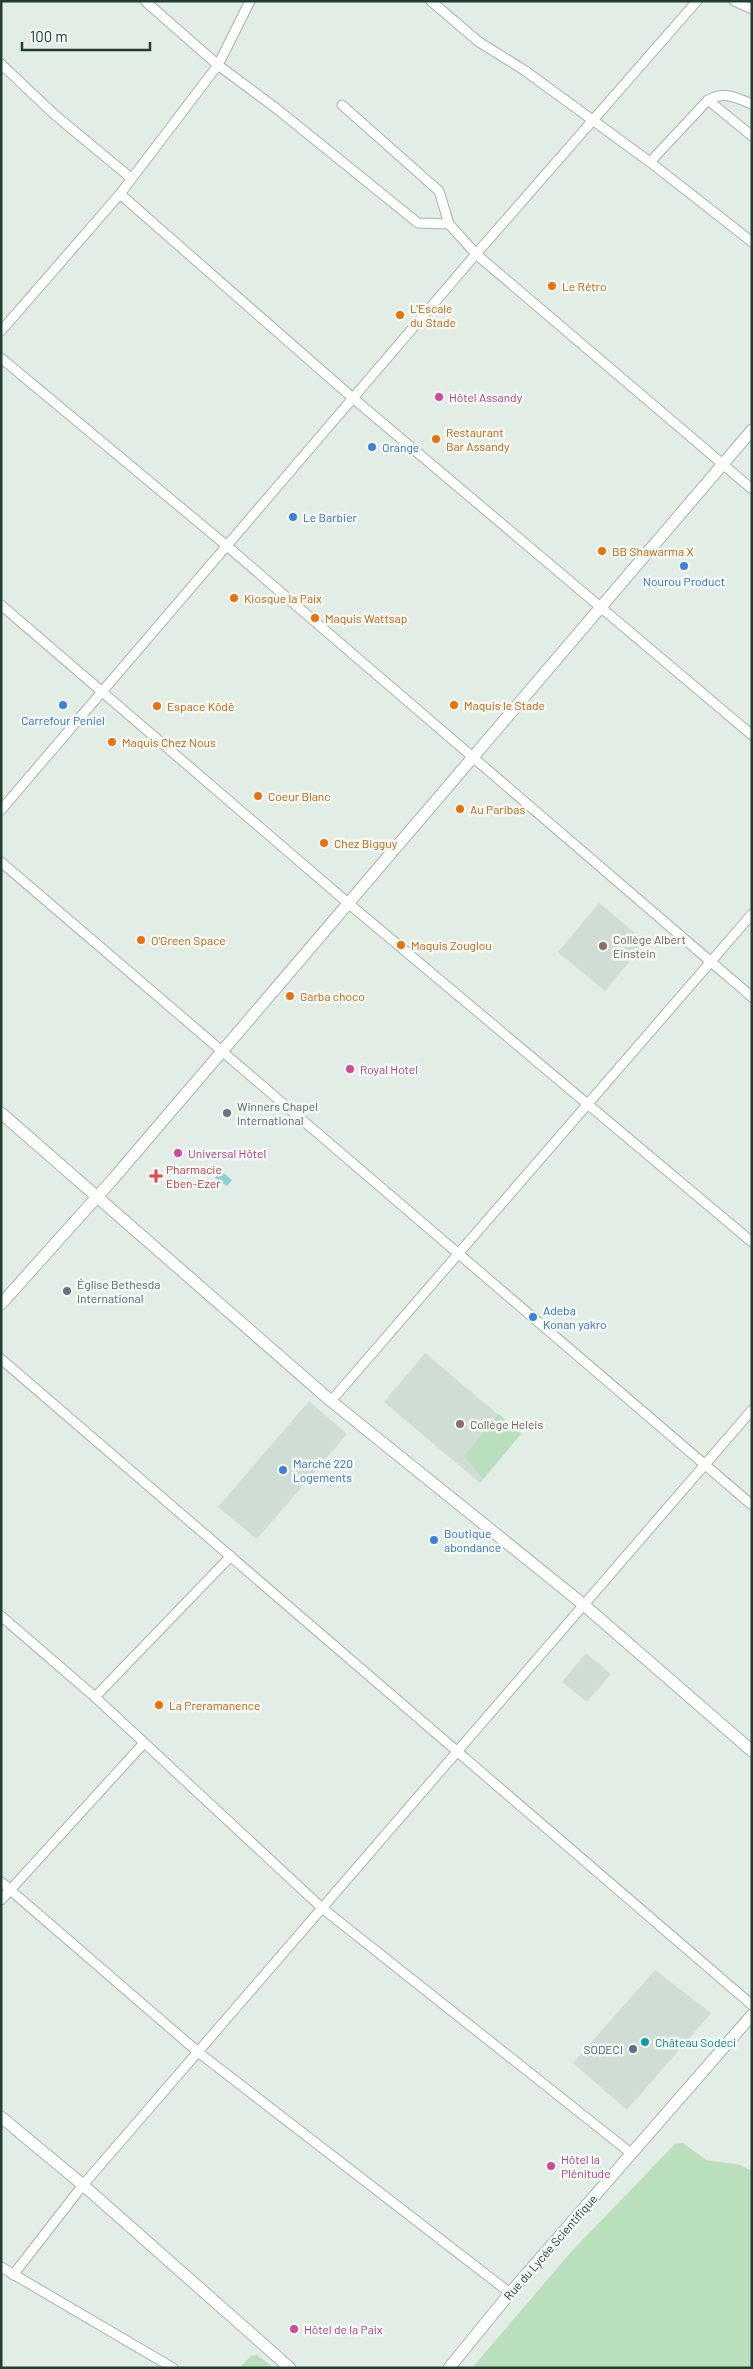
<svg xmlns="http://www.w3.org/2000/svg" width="753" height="2369" font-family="Barlow,sans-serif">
	<rect width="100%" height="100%" fill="#e2ede5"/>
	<g fill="#d0ddd4">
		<path d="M 599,903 L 646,942 L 605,991 L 558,952 Z"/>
		<path d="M 425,1353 L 521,1434 L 480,1483 L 384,1402 Z"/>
		<path d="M 309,1401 L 347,1434 L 257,1539 L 218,1507 Z"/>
		<path d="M 586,1653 L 611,1674 L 587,1702 L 562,1682 Z"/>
		<path d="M 655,1970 L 711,2013 L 627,2110 L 573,2063 Z"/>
	</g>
	<g fill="#b9dfbc">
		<path d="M 499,1414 L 521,1434 L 483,1479 L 464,1456 Z"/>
		<path d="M 683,2143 L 706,2160 L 740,2165 L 752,2171 L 752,2368 L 472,2368 L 571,2252 L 675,2144 Z"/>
		<path d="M 257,2355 L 274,2368 L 239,2368 L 251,2356 Z"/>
	</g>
	<path fill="#87d5d1" d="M 221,1171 L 232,1180 L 227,1186 L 215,1178 Z"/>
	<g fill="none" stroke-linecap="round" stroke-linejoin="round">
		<g stroke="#a4b5ab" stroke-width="11">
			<g id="minor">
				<path d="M 145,1 L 218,65 L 277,109 L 418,223 L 449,224 L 476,254 L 752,489"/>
				<path d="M 431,1 L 479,42 L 524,70 L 650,162 L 752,242"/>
				<path d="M 734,1 L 752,9"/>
				<path d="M 1,64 L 55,115 L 131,178"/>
				<path d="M 708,100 L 752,136"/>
				<path d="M 342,105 L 439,191 L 449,224"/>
				<path d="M 650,162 L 708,100 C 724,91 735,97 752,104"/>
				<path d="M 120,194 L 354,399 L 752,735"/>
				<path d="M 1,331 L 120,194 L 218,65 L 250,1"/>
				<path d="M 1,358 L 227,546 L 752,997"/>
				<path d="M 1,605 L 348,903 L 752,1242"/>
				<path d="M 1,810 L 476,254 L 697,1"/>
				<path d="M 1,862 L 752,1505"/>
				<path d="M 1,1359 L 752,2005"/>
				<path d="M 331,1401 L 752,914"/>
				<path d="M 1,1616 L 95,1697 L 322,1908 L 632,2154"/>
				<path d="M 95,1697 L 231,1556"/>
				<path d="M 1,1882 L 198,2052 L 510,2293"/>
				<path d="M 1,1900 L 144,1743"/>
				<path d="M 1,2267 L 173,2368"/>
				<path d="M 13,2275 L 83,2185 L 752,1410"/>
			</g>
		</g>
		<g stroke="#a4b5ab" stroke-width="13">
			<g id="tertiary">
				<path d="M 1,1113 L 331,1401 L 584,1605 L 752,1751"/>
				<path d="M 1,1304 L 114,1178 L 752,430"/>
				<path d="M 1,2117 L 83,2185 L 290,2368"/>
				<path d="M 449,2368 L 510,2293 L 752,2015"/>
			</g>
		</g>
		<use href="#minor" stroke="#fff" stroke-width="9"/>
		<use href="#tertiary" stroke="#fff" stroke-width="11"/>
	</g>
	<g fill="#e8710a" stroke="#f2f9f4" stroke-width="2">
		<circle cx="552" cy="286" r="5"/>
		<circle cx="400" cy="315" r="5"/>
		<circle cx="436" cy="439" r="5"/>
		<circle cx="602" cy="551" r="5"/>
		<circle cx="234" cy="598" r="5"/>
		<circle cx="315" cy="618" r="5"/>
		<circle cx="454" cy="705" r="5"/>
		<circle cx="157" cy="706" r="5"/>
		<circle cx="112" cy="742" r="5"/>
		<circle cx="258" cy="796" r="5"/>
		<circle cx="460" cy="809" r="5"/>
		<circle cx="324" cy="843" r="5"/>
		<circle cx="141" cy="940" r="5"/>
		<circle cx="401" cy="945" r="5"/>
		<circle cx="290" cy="996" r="5"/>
		<circle cx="159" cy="1705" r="5"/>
	</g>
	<g fill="#d1479c" stroke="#f2f9f4" stroke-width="2">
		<circle cx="439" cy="397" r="5"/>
		<circle cx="350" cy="1069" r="5"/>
		<circle cx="178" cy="1153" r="5"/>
		<circle cx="551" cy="2166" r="5"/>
		<circle cx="294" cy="2329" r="5"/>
	</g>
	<g fill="#3f7fe0" stroke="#f2f9f4" stroke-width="2">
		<circle cx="372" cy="447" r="5"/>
		<circle cx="293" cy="517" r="5"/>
		<circle cx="684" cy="566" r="5"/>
		<circle cx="63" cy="705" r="5"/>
		<circle cx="533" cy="1317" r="5"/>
		<circle cx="283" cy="1470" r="5"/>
		<circle cx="434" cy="1540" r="5"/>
	</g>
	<g fill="#8d6e63" stroke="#f2f9f4" stroke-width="2">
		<circle cx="603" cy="946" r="5"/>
		<circle cx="460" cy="1424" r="5"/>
	</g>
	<g fill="#6b7280" stroke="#f2f9f4" stroke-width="2">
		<circle cx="227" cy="1113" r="5"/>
		<circle cx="67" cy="1291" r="5"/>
	</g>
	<path fill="#e0444e" stroke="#f2f9f4" stroke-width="2" d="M153.5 1168.5h5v5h5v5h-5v5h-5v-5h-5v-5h5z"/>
	<circle fill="#0f9aa8" stroke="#f2f9f4" stroke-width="2" cx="645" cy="2042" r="5"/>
	<circle fill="#5c6f8a" stroke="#f2f9f4" stroke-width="2" cx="633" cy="2049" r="5"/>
	<g text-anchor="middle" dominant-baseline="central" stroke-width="5" stroke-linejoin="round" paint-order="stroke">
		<g font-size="12" fill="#c56008" stroke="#f2f9f4" text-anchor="start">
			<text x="562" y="286">Le Rétro</text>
			<text x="410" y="308">L'Escale<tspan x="410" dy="14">du Stade</tspan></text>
			<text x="446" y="432">Restaurant<tspan x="446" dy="14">Bar Assandy</tspan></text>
			<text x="612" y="551">BB Shawarma X</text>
			<text x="244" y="598">Kiosque la Paix</text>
			<text x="325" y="618">Maquis Wattsap</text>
			<text x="464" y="705">Maquis le Stade</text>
			<text x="167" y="706">Espace Kôdê</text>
			<text x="122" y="742">Maquis Chez Nous</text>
			<text x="268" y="796">Coeur Blanc</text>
			<text x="470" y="809">Au Paribas</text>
			<text x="334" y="843">Chez Bigguy</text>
			<text x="151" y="940">O'Green Space</text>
			<text x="411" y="945">Maquis Zouglou</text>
			<text x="300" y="996">Garba choco</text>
			<text x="169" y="1705">La Preramanence</text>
		</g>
		<g font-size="12" fill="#b23c85" stroke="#f2f9f4" text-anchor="start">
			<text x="449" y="397">Hôtel Assandy</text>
			<text x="360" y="1069">Royal Hotel</text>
			<text x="188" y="1153">Universal Hôtel</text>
			<text x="561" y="2159">Hôtel la<tspan x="561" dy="14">Plénitude</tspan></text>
			<text x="304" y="2329">Hôtel de la Paix</text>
		</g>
		<g font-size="12" fill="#366cbe" stroke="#f2f9f4" text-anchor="start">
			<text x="382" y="447">Orange</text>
			<text x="303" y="517">Le Barbier</text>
			<text x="684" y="581" text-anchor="middle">Nourou Product</text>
			<text x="63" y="720" text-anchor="middle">Carrefour Peniel</text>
			<text x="543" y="1310">Adeba<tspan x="543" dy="14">Konan yakro</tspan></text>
			<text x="293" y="1463">Marché 220<tspan x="293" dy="14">Logements</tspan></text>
			<text x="444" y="1533">Boutique<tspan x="444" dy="14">abondance</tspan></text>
		</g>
		<g font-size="12" fill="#785e54" stroke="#f2f9f4" text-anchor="start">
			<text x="613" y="939">Collège Albert<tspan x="613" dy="14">Einstein</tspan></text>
			<text x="470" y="1424">Collège Heleis</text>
		</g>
		<g font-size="12" fill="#5b616d" stroke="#f2f9f4" text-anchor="start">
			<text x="237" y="1106">Winners Chapel<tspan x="237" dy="14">International</tspan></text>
			<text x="77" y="1284">Église Bethesda<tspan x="77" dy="14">International</tspan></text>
		</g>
		<g font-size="12" fill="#be3a42" stroke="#f2f9f4" text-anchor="start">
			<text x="166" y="1169">Pharmacie<tspan x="166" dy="14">Eben-Ezer</tspan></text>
		</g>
		<g font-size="12" fill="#0d838f" stroke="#f2f9f4" text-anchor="start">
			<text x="655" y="2042">Château Sodeci</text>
		</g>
		<g font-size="12" fill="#4e5e75" stroke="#f2f9f4" text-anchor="end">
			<text x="623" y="2049">SODECI</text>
		</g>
		<g font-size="12" fill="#213f30" stroke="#f2f9f4">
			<text transform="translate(550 2247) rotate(-49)">Rue du Lycée Scientifique</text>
		</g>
	</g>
	<rect width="753" height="2369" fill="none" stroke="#213f30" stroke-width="5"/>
	<path d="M22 42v8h128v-8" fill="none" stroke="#213f30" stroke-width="2.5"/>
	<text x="30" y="42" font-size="15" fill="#213f30" stroke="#f2f9f4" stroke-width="4" paint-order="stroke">100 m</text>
</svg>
